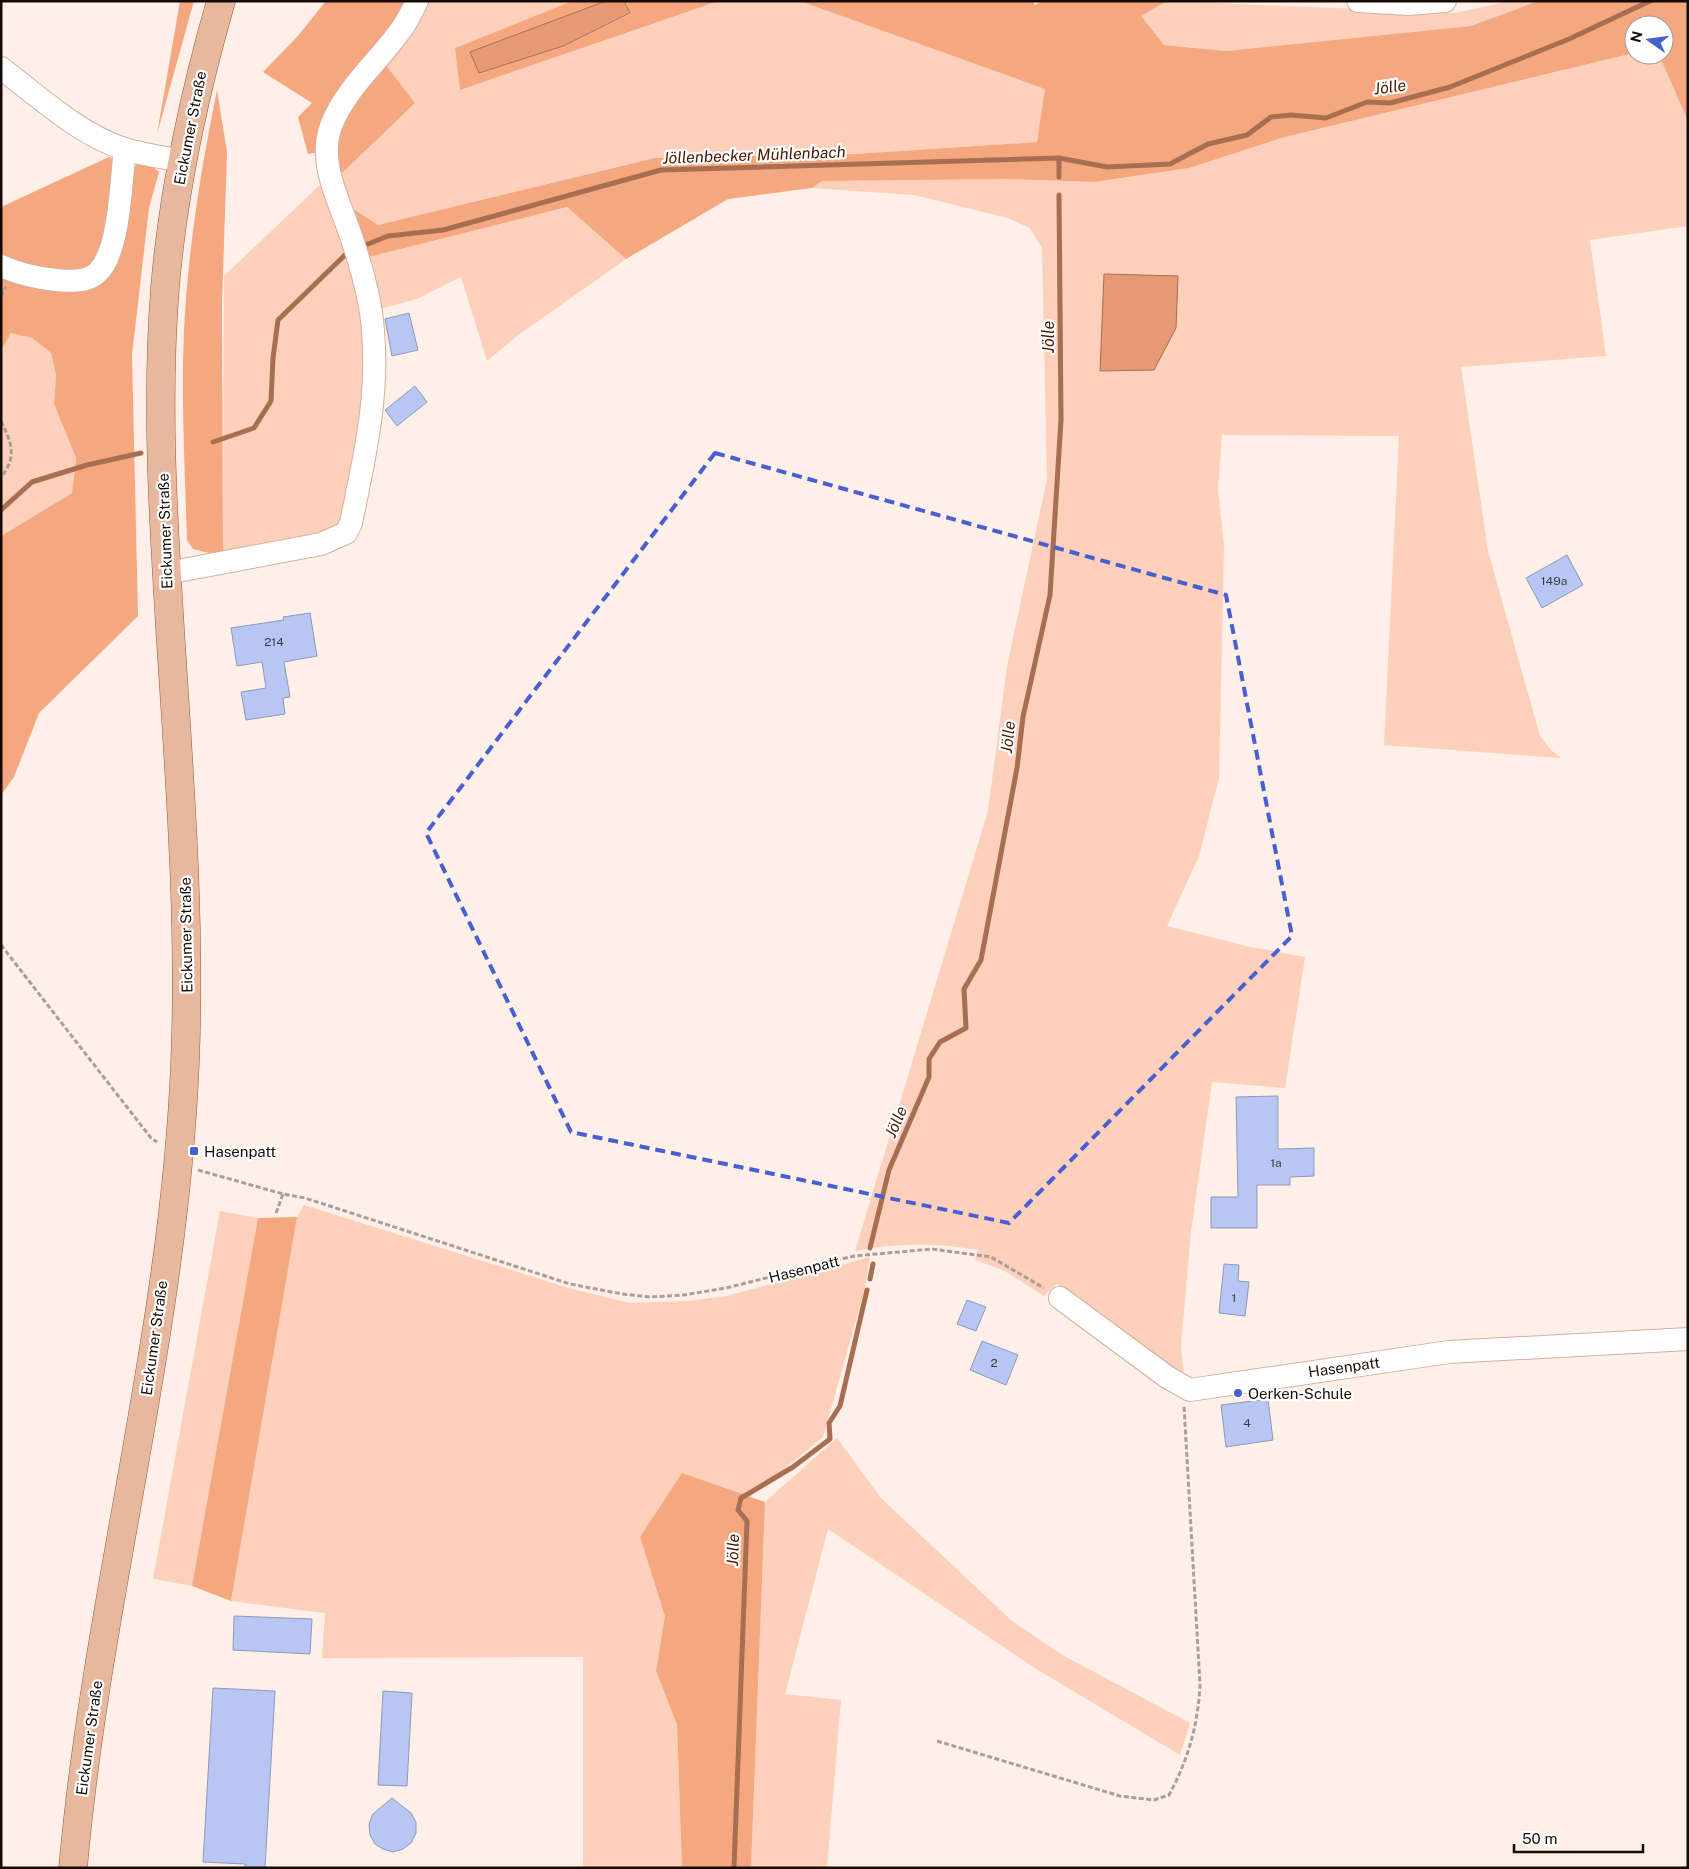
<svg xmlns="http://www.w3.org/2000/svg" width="1689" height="1869" font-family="'Public Sans',sans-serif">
	<rect width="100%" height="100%" fill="#feefe8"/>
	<g fill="#fcd0bb">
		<path d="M 426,1 L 572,1 L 455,48 L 460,90 L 719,1 L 800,1 L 1046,89 L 1037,142 L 855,154 L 655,158 L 378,225 L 344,203 L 337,178 L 415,103 L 385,64 Z"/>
		<path d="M 1167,1 L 1454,13 L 1511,1 L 1538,1 L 1471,26 L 1226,51 L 1164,45 L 1140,16 Z"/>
		<path d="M 1634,53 L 1659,55 L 1688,121 L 1688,226 L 1590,240 L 1606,356 L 1461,367 L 1488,551 L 1540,736 L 1551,750 L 1561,758 L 1384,745 L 1399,436 L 1222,435 L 1218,489 L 1224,546 L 1219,778 L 1199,856 L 1167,926 L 1246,946 L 1305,957 L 1285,1088 L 1212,1082 L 1191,1231 L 1181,1346 L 1184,1377 L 1069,1297 L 1057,1284 L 1044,1296 L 1003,1270 L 975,1260 L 978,1250 C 939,1243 894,1243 855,1251 L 988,811 L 1007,666 L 1047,479 L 1042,248 L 1030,228 L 1008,218 L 914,195 L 812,188 L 822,181 L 1007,179 L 1094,182 L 1189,168 L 1285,137 Z"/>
		<path d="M 323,182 L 347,241 L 369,354 L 346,515 L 338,528 L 223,553 L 224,276 Z"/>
		<path d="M 567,207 L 626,259 L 517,336 L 487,361 L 461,277 L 417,299 L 376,310 L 365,258 Z"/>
		<path d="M 11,333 L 32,338 L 51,353 L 56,375 L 54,404 L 76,458 L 72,493 L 1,536 L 1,351 Z"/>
		<path d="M 304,1205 L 572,1289 L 630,1303 L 688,1301 L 727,1296 L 870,1257 L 865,1288 L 823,1437 L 750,1497 L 682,1474 L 640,1537 L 666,1616 L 656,1671 L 677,1725 L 682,1868 L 583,1868 L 583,1657 L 322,1658 L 325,1613 L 231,1601 L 297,1217 Z"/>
		<path d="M 220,1211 L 258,1218 L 192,1586 L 153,1579 Z"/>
		<path d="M 837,1438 L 881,1498 L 1012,1621 L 1064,1656 L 1190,1723 L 1180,1755 L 1038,1670 L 828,1529 L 785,1694 L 841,1700 L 827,1868 L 751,1868 L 765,1502 Z"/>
	</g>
	<g fill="#f5a780">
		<path d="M 180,1 L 194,1 L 157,134 L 179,7 Z"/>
		<path d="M 326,1 L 409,1 L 319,152 L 308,154 L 298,117 L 312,103 L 263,72 L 297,37 Z"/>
		<path d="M 572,1 L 606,1 L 471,52 L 479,72 L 563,46 L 630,14 L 624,1 L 719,1 L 460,90 L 455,48 Z"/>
		<path d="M 800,1 L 1033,1 L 1035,5 L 1042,1 L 1167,1 L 1141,16 L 1164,45 L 1226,51 L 1471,26 L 1538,1 L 1688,1 L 1688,121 L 1659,55 L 1664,55 L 1664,25 L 1634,25 L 1634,53 L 1285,137 L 1189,168 L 1094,182 L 1007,179 L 822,181 L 812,188 L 728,199 L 626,259 L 567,207 L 365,258 L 344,203 L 378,225 L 655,158 L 855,154 L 1037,142 L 1045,89 Z"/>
		<path d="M 385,64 L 415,103 L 337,178 L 334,132 L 347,110 Z"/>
		<path d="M 217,90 L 227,152 L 222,303 L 223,553 L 213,554 L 193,549 L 187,540 C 185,470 181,400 184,331 C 188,249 201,169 217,90 Z"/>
		<path d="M 109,157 L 135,167 L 137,164 L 150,164 L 159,172 L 149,208 L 132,355 L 138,616 L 39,713 L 14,777 L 1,795 L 1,536 L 72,493 L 76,458 L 54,404 L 56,375 L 51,353 L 32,338 L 11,333 L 1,351 L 1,207 Z"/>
		<path d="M 297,1217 L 231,1601 L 192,1586 L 258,1218 Z"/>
		<path d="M 682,1473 L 765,1502 L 751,1868 L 682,1868 L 677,1725 L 656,1671 L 665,1616 L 640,1537 Z"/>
	</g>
	<g fill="#e69972" stroke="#a86e51">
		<path d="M 606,1 L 624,1 L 630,13 L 563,46 L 479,73 L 470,52 Z"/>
		<path d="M 1104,274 L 1178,276 L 1176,328 L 1154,370 L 1100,371 Z"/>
	</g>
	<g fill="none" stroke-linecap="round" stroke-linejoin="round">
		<g stroke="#a86e51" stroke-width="5">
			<path d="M 1059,177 L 1059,158"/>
			<path d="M 368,244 L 388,236 L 443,230 L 661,170 L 1059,158 L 1107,167 L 1170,164 L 1208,144 L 1247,135 L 1271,117 L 1291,115 L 1326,118 L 1367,102 L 1390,103 L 1450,87 L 1569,39 L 1650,1"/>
			<path d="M 213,442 L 254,428 L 271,401 L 273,358 L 278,320 L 345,255"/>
			<path d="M 1,510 L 32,482 L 87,465 L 141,453"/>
			<path d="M 870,1248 L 889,1170 L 929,1077 L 929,1059 L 940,1042 L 966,1028 L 964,989 L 981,960 L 1017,768 L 1023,717 L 1050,595 L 1061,420 L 1059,195"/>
			<path d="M 870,1279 L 873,1264"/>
			<path d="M 734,1868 L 747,1521 L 738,1510 L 741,1498 L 793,1467 L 830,1439 L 829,1423 L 840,1406 L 867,1290"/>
		</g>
	</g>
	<g fill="#b7c6f2" stroke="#8e99b8">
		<path d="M 409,313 L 418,350 L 392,356 L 385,319 Z"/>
		<path d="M 415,386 L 427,402 L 397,426 L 385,410 Z"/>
		<path d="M 1567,555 L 1583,585 L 1542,608 L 1526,578 Z"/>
		<path d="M 310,613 L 317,656 L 284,662 L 290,697 L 283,698 L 285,714 L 246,720 L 241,692 L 266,688 L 262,662 L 237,666 L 231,628 L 284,620 L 283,617 Z"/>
		<path d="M 1278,1096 L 1278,1149 L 1314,1148 L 1314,1176 L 1290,1177 L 1290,1185 L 1257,1185 L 1257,1228 L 1211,1228 L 1211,1197 L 1238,1197 L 1236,1097 Z"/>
		<path d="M 1224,1264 L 1239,1265 L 1238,1281 L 1249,1282 L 1245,1316 L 1219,1313 Z"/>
		<path d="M 967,1300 L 986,1307 L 976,1331 L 957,1324 Z"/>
		<path d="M 982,1341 L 1018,1355 L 1006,1385 L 970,1370 Z"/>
		<path d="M 1268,1399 L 1273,1440 L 1226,1447 L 1221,1405 Z"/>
		<path d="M 234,1616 L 312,1619 L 310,1654 L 233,1650 Z"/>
		<path d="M 213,1688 L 275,1691 L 265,1868 L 245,1868 L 245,1864 L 203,1862 Z"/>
		<path d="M 383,1691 L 412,1693 L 407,1786 L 378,1785 Z"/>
		<path d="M 392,1798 L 411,1813 L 416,1822 L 416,1833 L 411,1843 L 403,1849 L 393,1852 L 383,1849 L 375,1844 L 370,1835 L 369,1824 L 373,1814 Z"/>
	</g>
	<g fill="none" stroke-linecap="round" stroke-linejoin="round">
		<g stroke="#d3b09f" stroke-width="24">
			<g id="minor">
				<path d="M 1358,1 L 1409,4 L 1445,1"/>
				<path d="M 1,68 C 39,97 79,134 124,149 C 143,155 163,157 182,161"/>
				<path d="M 1,266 C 19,274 37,278 56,280 C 71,281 88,283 99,271 C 120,249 121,179 125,149"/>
				<path d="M 167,573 L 321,544 L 346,533 L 351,523 C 364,459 379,397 373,331 C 371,300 362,269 352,239 C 341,204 317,164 331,126 C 345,89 378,62 400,31 C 407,22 412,11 417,1"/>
				<path d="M 1060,1298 L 1167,1377 L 1190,1390 L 1449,1352 L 1688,1339"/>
			</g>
		</g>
		<g stroke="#935b3f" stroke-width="29">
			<path id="major" d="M 73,1868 C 97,1598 174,1334 185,1063 C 191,918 179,773 170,628 C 163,516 156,401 165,288 C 173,191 194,95 221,1"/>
		</g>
		<g stroke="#ab9d97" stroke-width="3" stroke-dasharray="5 2.5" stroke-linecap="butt">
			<path d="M 1,296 L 6,287"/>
			<path d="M 1,421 C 11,442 18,456 1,477"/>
			<path d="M 1,945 L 151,1138 L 157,1142"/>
			<path d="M 198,1170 L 283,1194 L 305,1198 L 570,1284 L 622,1294 L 650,1297 L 684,1295 L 726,1288 L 854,1256 L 932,1249 L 991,1257 L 1044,1288"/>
			<path d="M 276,1213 L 283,1194"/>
			<path d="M 937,1741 L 1120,1796 L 1154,1800 L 1169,1795 C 1188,1760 1198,1725 1200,1685 L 1184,1406"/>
		</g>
		<use href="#minor" stroke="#fff" stroke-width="22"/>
		<use href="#major" stroke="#e7b79e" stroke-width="28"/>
	</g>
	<path fill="none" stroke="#475fd3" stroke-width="4" stroke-dasharray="10 6" stroke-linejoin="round" d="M 715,453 L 1226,595 L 1292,936 L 1009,1223 L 571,1132 L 426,833 Z"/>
	<g fill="#475fd3" stroke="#fff" stroke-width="2">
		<rect x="189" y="1146" width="10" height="10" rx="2.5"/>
		<circle cx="1238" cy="1393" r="5"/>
	</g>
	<g text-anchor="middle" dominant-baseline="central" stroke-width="4.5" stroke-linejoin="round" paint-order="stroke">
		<g font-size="12" fill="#3e3940">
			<text x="1554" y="581">149a</text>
			<text x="274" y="642">214</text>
			<text x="1276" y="1163">1a</text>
			<text x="1234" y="1298">1</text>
			<text x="994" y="1363">2</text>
			<text x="1247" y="1423">4</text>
		</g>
		<g font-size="15" fill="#160a05" stroke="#fff">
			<text transform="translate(190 128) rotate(-79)">Eickumer Straße</text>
			<text transform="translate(165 531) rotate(-92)">Eickumer Straße</text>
			<text transform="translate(186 935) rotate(-91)">Eickumer Straße</text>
			<text transform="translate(804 1269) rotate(-14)">Hasenpatt</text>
			<text transform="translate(154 1338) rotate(-82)">Eickumer Straße</text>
			<text transform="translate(1344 1367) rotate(-8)">Hasenpatt</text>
			<text transform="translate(89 1738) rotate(-82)">Eickumer Straße</text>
		</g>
		<g font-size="15" fill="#160a05" stroke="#fff" text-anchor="start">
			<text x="204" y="1151">Hasenpatt</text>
			<text x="1248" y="1393">Oerken-Schule</text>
		</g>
		<g font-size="16" font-style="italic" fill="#491a00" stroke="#fff">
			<text transform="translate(1390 87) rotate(-7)">Jölle</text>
			<text transform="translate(754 155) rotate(-2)">Jöllenbecker Mühlenbach</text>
			<text transform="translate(1048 337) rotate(-90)">Jölle</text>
			<text transform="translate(1008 737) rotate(-84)">Jölle</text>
			<text transform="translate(896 1122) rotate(-67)">Jölle</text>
			<text transform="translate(733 1550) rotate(-88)">Jölle</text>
		</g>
	</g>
	<rect width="1689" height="1869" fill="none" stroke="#160a05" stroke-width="5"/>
	<g transform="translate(1649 40) rotate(284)"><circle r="24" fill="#ffffff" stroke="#a29d9b"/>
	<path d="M0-4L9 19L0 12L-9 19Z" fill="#475fd3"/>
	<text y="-8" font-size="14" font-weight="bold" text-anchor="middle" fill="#160a05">N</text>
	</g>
	<path d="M1514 1844v8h129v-8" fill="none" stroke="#160a05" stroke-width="2.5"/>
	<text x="1522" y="1844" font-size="15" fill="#160a05" stroke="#ffffff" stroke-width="4" paint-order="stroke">50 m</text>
</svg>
